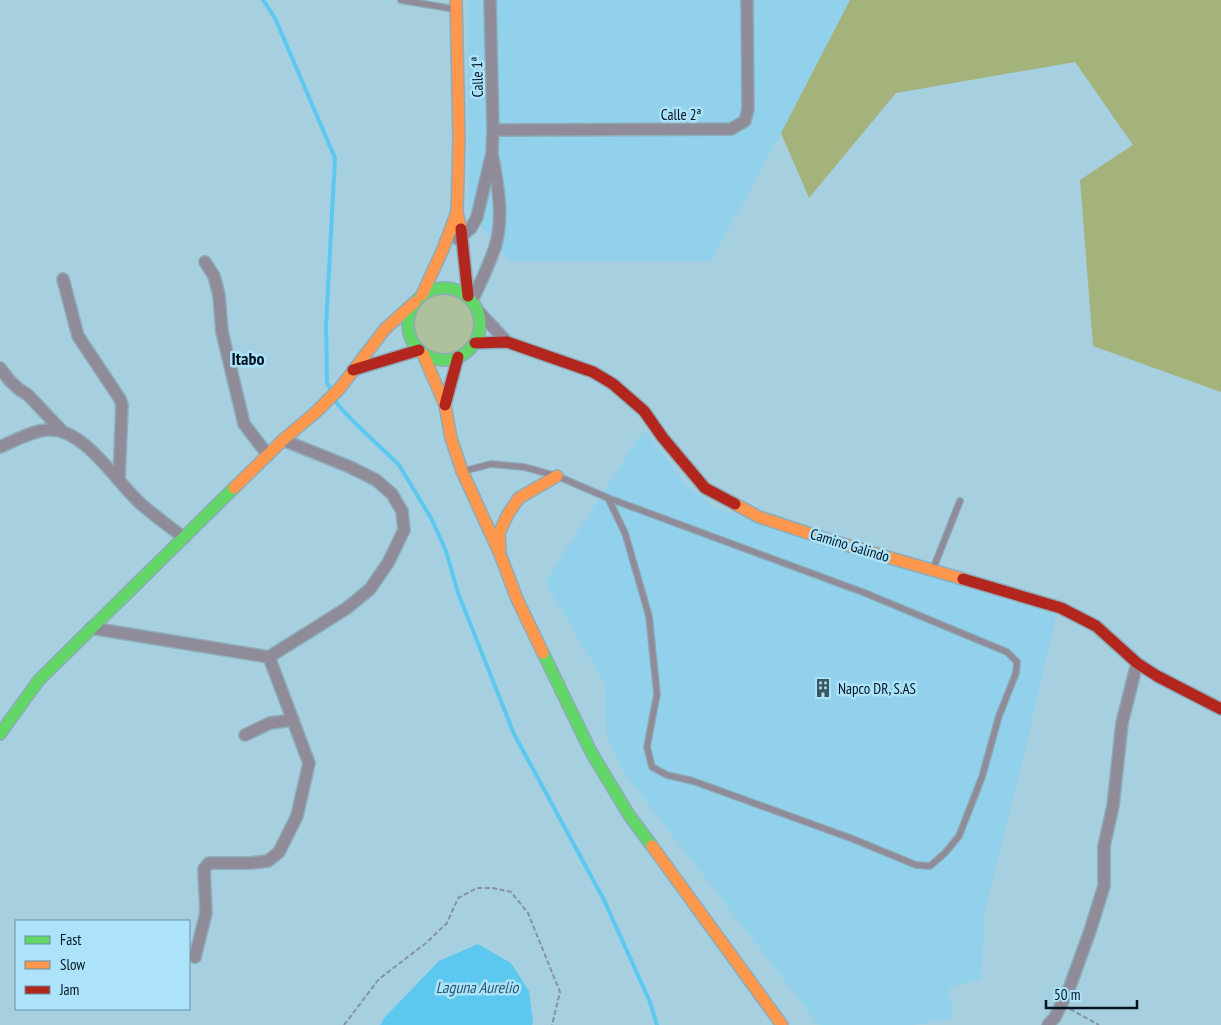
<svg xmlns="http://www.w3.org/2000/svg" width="1221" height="1025" font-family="'PT Sans Narrow',sans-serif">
	<rect width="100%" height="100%" fill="#a6cfe0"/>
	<g fill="#91d1ec">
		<path d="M 467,0 L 850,0 L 781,133 L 711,261 L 510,261 L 469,211 Z"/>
		<path d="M 644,430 L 687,486 L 715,508 L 1056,615 L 1022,763 L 985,909 L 981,980 L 948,987 L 954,1018 L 910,1025 L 819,1025 L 622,770 L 607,736 L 605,683 L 545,582 Z"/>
	</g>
	<circle fill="#afc09d" cx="444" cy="324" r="31"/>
	<path fill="#a4b37b" d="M 850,0 L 1221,0 L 1221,392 L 1093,346 L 1080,180 L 1133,145 L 1075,62 L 896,93 L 809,198 L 781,133 Z"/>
	<path fill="#5dc8ef" d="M 478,944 L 511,963 L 529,991 L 533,1022 L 532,1025 L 380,1025 L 385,1017 L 439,961 Z"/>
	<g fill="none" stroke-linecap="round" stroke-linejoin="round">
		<g stroke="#5dc8ef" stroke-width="4">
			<path d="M 263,0 L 275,18 L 335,158 L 326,326 L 327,382 L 331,391"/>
			<path d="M 335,399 L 338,405 L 354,422 L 399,465 L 431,518 L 446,551 L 458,593 L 514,734 L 604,900 L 650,1002 L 657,1025"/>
		</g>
		<g stroke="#8dacb8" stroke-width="8">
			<g id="lane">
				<path d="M 401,0 L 454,9"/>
				<path d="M 464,471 L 491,464 L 524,467 L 557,476 L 608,498 L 865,593 L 1007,652 L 1017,662 L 1016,673 L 999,716 L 982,777 L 959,836 L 945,853 L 930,866 L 916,865 L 853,839 L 693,781 L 667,775 L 652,767 L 647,747 L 657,694 L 649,616 L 625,533 L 608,498"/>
				<path d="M 933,569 L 960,501"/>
			</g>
		</g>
		<g stroke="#8dacb8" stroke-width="14">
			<g id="street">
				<path d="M 493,130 L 731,129 L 745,121 L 748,109 L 747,0"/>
				<path d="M 458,239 L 471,228 L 477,217 L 492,153 L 493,130 L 490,0"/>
				<path d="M 205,262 L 214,276 L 219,295 L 222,332 L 244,424 L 268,455"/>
				<path d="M 63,279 L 78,336 L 120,399 L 122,405 L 119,480"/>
				<path d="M 472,301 C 480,283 489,266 495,247 C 504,219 498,186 493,158"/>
				<path d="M 478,311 L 507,342"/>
				<path d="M 0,368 L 10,381 L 20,390 L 28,395 L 63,432"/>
				<path d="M 0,447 C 14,441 31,431 47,430 C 83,426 117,483 141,504 C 155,516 170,527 184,538"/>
				<path d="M 91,628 L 269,657 L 347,608 L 370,589 L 388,563 L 404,530 L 402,511 L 392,494 L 376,480 L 350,467 L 283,440"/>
				<path d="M 245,735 L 270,723 L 293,720"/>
				<path d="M 195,957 L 206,913 L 204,869 L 209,863 L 251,863 L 268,861 L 279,852 L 297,816 L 309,763 L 269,657"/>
				<path d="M 1048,1025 L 1055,1017 L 1069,989 L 1090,931 L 1104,886 L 1104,846 L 1113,806 L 1122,723 L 1137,663"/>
			</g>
		</g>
		<g stroke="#8dacb8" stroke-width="14">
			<g id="fast">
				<circle cx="444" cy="324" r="36"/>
				<path d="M 543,653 L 591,752 L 629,815 L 652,846"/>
				<path d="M 0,734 L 39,680 L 234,488"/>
			</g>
		</g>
		<g stroke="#8dacb8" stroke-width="14">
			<g id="slow">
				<path d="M 456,0 L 459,138 L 457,212 L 461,229"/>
				<path d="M 422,295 L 443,249 L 457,212"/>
				<path d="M 423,354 L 445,405 L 451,438 L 462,471 L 500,554 L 517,599 L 543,653"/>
				<path d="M 234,488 L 283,440 L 317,411 L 340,388 L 385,329 L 415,302"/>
				<path d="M 735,504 L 759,517 L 832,541 L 963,579"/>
				<path d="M 500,549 L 499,533 L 508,514 L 519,498 L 557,476"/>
				<path d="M 652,846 L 782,1025"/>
			</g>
		</g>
		<g stroke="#8dacb8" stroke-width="14">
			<g id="jam">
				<path d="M 461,229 L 468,296"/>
				<path d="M 475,343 L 507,342 L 593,372 L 613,384 L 644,411 L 663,438 L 705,488 L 735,504"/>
				<path d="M 353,370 L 419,350"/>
				<path d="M 445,405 L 458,357"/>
				<path d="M 963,579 L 1061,608 L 1096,626 L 1137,663 L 1157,676 L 1221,709"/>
			</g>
		</g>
		<g stroke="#8794a0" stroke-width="2" stroke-dasharray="5 2.5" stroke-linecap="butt">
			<path d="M 1070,1009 L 1099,1025"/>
			<path d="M 344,1025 L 379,979 L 426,943 L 447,923 L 458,898 L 477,888 L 493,888 L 511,892 L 528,913 L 560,992 L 552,1025"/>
		</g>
		<use href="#lane" stroke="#8f8b98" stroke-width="5.5"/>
		<use href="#street" stroke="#8f8b98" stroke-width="11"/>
		<use href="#fast" stroke="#63d668" stroke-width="11"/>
		<use href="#slow" stroke="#ff974d" stroke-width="11"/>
		<use href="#jam" stroke="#b3261e" stroke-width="11"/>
	</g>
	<defs>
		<g id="building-bare" transform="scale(1.5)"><path d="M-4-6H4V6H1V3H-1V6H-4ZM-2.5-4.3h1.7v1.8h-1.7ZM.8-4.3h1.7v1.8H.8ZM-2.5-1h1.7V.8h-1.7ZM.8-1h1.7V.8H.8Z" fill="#3b5662" stroke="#ace3fb" stroke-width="2.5" paint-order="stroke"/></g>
	</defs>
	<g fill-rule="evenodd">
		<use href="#building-bare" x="823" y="688"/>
	</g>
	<g text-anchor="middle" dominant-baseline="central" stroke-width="5" stroke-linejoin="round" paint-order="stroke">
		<g font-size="15" fill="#01151e" stroke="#ace3fb">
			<text transform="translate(477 77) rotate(-91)">Calle 1ª</text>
			<text x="681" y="114">Calle 2ª</text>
			<text transform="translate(850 545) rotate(17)">Camino Galindo</text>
		</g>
		<g font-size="15" fill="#01151e" stroke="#ace3fb" text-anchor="start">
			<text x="838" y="688">Napco DR, S.AS</text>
		</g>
		<g font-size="16" font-style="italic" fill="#265a6f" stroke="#ace3fb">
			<text x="477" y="987">Laguna Aurelio</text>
		</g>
		<g font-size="18" font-weight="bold" fill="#01151e" stroke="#ace3fb">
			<text x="248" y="358">Itabo</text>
		</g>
	</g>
	<rect x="15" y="920" width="175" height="90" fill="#ace3fb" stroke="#6891a3"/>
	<rect x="25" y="936" width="25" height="8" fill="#63d668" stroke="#6891a3"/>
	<text x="60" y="945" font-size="15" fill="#01151e">Fast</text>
	<rect x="25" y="961" width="25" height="8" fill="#ff974d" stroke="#6891a3"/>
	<text x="60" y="970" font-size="15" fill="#01151e">Slow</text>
	<rect x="25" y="986" width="25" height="8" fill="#b3261e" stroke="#6891a3"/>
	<text x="60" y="995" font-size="15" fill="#01151e">Jam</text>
	<path d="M1046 1000v8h91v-8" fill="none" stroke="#01151e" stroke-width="2.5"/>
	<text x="1054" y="1000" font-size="15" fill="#01151e" stroke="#ace3fb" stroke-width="4" paint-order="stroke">50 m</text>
</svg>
